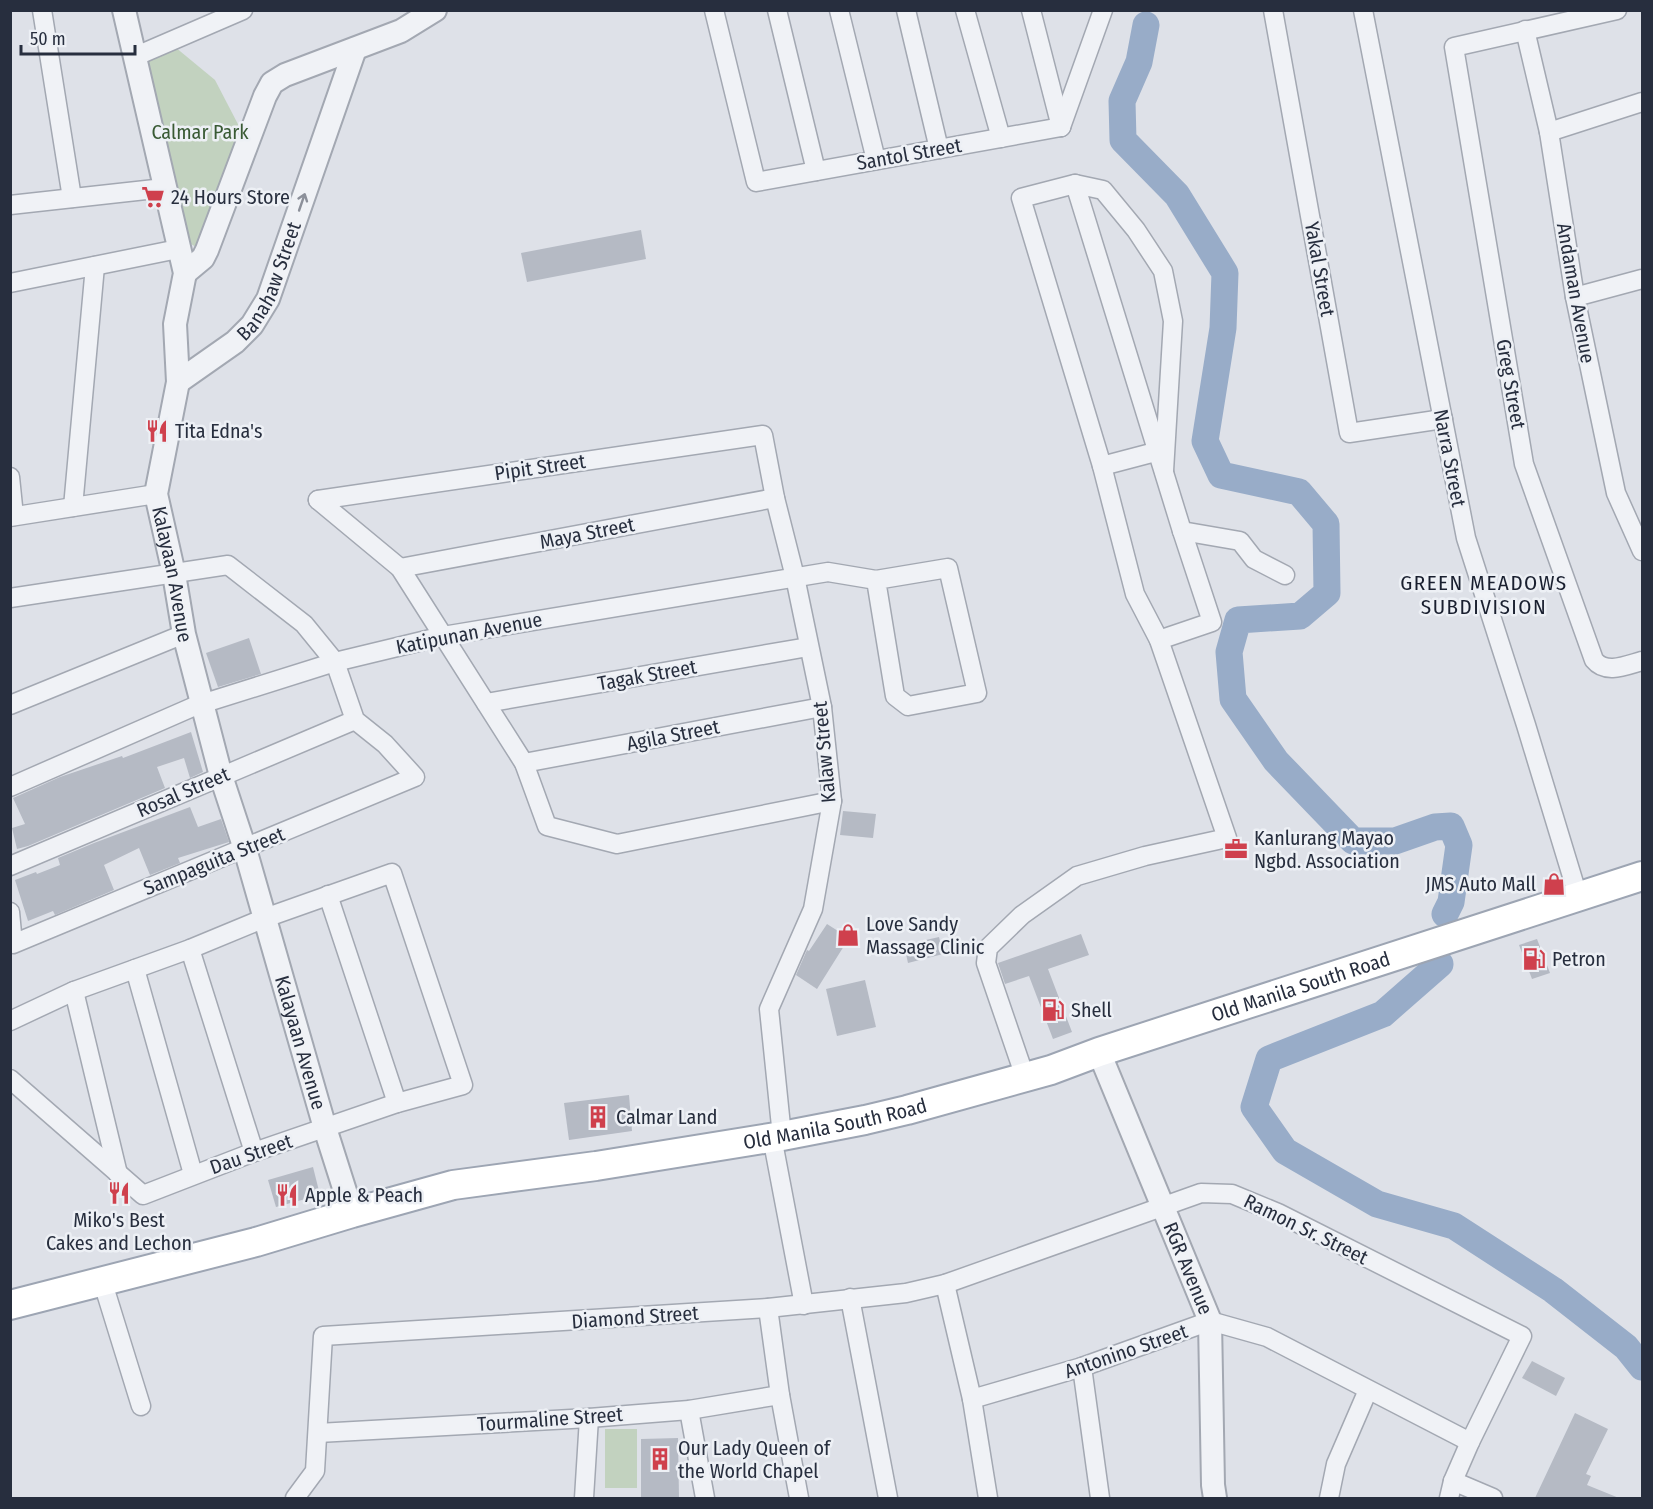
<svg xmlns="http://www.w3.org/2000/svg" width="1653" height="1509" font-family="'Fira Sans Condensed',sans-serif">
	<rect width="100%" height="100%" fill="#dee1e8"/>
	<g fill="#c2d2bf">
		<path d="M 175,47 L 215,80 L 241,130 L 196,247 L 186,241 L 144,61 Z"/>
		<rect x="605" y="1429" width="32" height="59"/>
	</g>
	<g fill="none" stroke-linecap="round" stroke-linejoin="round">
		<path stroke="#98acc8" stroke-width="4.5" d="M 1146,25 L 1148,10"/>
		<g stroke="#98acc8" stroke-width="27">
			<path d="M 1146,25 L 1139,62 L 1122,101 L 1123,140 L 1177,195 L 1225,273 L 1223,328 L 1205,441 L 1221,475 L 1299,492 L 1326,524 L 1327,593 L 1300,616 L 1238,620 L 1229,652 L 1233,699 L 1276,761 L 1353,841 L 1395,841 L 1435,827 L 1451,826 L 1459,845 L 1451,902 L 1445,914"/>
			<path d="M 1440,964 L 1383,1014 L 1269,1059 L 1254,1107 L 1285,1151 L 1377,1204 L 1454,1226 L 1553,1290 L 1626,1347 L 1642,1367"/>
		</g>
	</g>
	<g fill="#b5bac4">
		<path d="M 641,230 L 646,259 L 527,282 L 521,253 Z"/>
		<path d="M 249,638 L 261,674 L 218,687 L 206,653 Z"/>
		<path d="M 191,732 L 203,772 L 190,778 L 184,758 L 157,767 L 165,788 L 28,846 L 17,849 L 12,828 L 25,824 L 13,798 L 60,777 L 122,756 L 123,758 Z"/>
		<path d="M 190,807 L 198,827 L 221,819 L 229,842 L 178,858 L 180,863 L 150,875 L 139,848 L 104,865 L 114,890 L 55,915 L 53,911 L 28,921 L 15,880 L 36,872 L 37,874 L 60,865 L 58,858 L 94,843 Z"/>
		<path d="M 843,811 L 876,814 L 873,838 L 840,835 Z"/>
		<path d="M 827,924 L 849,938 L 817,989 L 796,975 L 807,950 L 809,951 Z"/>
		<path d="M 1081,934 L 1089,955 L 1048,969 L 1072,1032 L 1053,1039 L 1029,976 L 1005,984 L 998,963 Z"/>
		<path d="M 939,937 L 943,954 L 908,963 L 904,945 Z"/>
		<path d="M 1537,939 L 1550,973 L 1532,979 L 1519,945 Z"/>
		<path d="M 865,980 L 876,1027 L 837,1036 L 826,989 Z"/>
		<path d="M 629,1095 L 632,1131 L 569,1140 L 564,1103 Z"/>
		<path d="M 313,1167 L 320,1195 L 276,1207 L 268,1180 Z"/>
		<path d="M 1532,1361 L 1565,1378 L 1556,1396 L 1522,1378 Z"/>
		<path d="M 1575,1413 L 1608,1429 L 1586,1474 L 1591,1476 L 1587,1485 L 1619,1498 L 1535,1498 Z"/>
		<path d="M 678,1438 L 679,1498 L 641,1498 L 641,1439 Z"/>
	</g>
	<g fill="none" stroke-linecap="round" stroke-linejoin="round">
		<g stroke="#a3a8b2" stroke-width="21">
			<g id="minor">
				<path d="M 42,10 L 72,198"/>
				<path d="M 714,10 L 756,182 L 1061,127"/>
				<path d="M 777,10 L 816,171"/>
				<path d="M 839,10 L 876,160"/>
				<path d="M 906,10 L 939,149"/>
				<path d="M 965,10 L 1001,138"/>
				<path d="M 1031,10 L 1061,127"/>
				<path d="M 1273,10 L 1349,433 L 1443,419"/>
				<path d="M 1363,10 L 1466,538 L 1526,725 L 1578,896"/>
				<path d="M 1617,10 L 1454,47 L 1524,464 L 1594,660 C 1606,675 1627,665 1642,661"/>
				<path d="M 1525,30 L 1549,132 L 1575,297 L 1616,493 L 1642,551"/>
				<path d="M 134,57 L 243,10"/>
				<path d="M 1061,127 L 1103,10"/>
				<path d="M 1549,132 L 1642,102"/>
				<path d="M 1075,184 L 1182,531 L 1212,622 L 1159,640"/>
				<path d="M 10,205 L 164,188"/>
				<path d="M 10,283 L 178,249"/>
				<path d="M 1575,297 L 1642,279"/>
				<path d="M 1102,466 L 1159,451"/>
				<path d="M 10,477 L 14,516"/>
				<path d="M 318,500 L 763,435 L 775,498 L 795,577 L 822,707 L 832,801 L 813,909 L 769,1009 L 782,1136"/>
				<path d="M 318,500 L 400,568 L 524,763 L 547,826 L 617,844 L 832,801"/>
				<path d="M 73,507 L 95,266"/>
				<path d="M 10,517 L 156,494"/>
				<path d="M 1182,531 L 1240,541 L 1254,559 L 1285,575"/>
				<path d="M 400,568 L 775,498"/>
				<path d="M 10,598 L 228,565 L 304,624 L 335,662 L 355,720 L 385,744 L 415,777 L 13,944 L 10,912"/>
				<path d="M 486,703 L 808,647"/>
				<path d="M 10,705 L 184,634"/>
				<path d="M 524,763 L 822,707"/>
				<path d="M 10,787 L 195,706 L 335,662 L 443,636 L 828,572 L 876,580 L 948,568 L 977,693 L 908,706 L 895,696 L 876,580"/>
				<path d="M 10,866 L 355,720"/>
				<path d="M 328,895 L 397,1103"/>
				<path d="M 190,949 L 254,1152"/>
				<path d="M 135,969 L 193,1174"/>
				<path d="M 74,991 L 118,1174"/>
				<path d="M 10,1021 L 74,991 L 190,949 L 265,918 L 392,873 L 463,1085 L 397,1103 L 254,1152 L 143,1195 L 10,1079"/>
				<path d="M 1025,1077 L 986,963 L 988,948 L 1022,915 L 1077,876 L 1145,856 L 1227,838 L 1159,640 L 1135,594 L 1102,466 L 1021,198 L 1075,184 L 1103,190 L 1136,230 L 1163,271 L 1173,321 L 1164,471"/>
				<path d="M 772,1137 L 804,1305"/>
				<path d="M 102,1280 L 141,1406"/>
				<path d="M 945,1284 L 972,1399 L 988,1498"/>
				<path d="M 850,1298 L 888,1498"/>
				<path d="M 768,1308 L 780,1395 L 799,1498"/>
				<path d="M 1082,1367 L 1100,1498"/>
				<path d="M 972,1399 L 1082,1367 L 1210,1321 L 1267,1337 L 1470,1442"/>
				<path d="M 689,1410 L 705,1498"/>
				<path d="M 318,1433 L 589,1418 L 689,1410 L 780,1395"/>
				<path d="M 1453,1481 L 1493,1498"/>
				<path d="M 295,1498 L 315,1471 L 323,1336 L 768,1308 L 906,1293 L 945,1284 L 1201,1193 L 1232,1194 L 1278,1213 L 1522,1336 L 1470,1442 L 1453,1481 L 1449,1498"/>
				<path d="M 584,1498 L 589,1418"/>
				<path d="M 1329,1498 L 1336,1464 L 1368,1390"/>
			</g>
		</g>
		<g stroke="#a3a8b2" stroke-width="26">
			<g id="tertiary">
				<path id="s1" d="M 124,10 L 185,273 L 175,324 L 178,382 L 156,494 L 174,574 L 184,634 L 221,776 L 245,849 L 325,1128 L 352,1213"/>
				<path d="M 185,273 L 203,258 L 207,250 L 265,96 L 272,83 L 285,75 L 401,31 L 435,10"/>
				<path id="s2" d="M 178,382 L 235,342 L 252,325 L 268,299 L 355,49"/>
				<path id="s3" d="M 1099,1052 L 1210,1321 L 1213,1485 L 1215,1498"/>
			</g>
		</g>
		<g stroke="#9da5b3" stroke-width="32">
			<g id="primary">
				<path id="s4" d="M 10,1305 L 256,1242 L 352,1213 L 453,1185 L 596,1166 L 782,1136 L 865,1120 L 907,1110 L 1051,1070 L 1099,1052 L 1642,876"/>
			</g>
		</g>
		<use href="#minor" stroke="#f0f2f6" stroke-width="18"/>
		<use href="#tertiary" stroke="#f0f2f6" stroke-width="22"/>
		<use href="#primary" stroke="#fff" stroke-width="28"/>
	</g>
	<defs><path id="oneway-shaft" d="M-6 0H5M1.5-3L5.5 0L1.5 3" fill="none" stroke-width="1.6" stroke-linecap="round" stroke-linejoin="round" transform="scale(1.5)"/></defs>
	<use stroke="#8c909a" href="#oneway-shaft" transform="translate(302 202) rotate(-71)"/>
	<defs>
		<g id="supermarket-bare" transform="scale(1.8)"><path d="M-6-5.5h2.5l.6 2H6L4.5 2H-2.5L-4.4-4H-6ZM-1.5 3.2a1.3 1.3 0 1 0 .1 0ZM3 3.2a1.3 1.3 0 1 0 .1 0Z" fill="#cf404d" stroke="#edf0f5" stroke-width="2.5" paint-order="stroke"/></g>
		<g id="restaurant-bare" transform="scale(1.8)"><path d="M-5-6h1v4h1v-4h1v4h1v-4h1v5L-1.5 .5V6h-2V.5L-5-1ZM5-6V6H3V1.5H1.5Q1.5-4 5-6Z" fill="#cf404d" stroke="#edf0f5" stroke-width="2.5" paint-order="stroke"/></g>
		<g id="office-bare" transform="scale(1.8)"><path d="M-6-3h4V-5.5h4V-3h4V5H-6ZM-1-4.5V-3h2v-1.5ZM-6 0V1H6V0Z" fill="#cf404d" stroke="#edf0f5" stroke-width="2.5" paint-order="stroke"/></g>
		<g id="shop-bare" transform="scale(1.8)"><path d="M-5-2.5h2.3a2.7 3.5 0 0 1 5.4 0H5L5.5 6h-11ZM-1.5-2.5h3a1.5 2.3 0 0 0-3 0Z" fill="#cf404d" stroke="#edf0f5" stroke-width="2.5" paint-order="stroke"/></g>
		<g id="fuel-bare" transform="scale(1.8)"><path d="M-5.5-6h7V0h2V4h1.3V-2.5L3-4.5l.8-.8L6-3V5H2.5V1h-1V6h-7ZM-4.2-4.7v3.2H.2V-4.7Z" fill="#cf404d" stroke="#edf0f5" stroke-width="2.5" paint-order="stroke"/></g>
		<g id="building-bare" transform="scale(1.8)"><path d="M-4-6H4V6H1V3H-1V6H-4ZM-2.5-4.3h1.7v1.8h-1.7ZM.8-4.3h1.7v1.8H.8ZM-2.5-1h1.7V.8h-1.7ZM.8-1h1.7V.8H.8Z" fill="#cf404d" stroke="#edf0f5" stroke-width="2.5" paint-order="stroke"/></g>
	</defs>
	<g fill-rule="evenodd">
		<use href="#supermarket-bare" x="153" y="197"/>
		<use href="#restaurant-bare" x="157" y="431"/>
		<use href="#office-bare" x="1236" y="849"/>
		<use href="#shop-bare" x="1554" y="884"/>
		<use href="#shop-bare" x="848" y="935"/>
		<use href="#fuel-bare" x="1534" y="959"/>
		<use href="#fuel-bare" x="1053" y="1010"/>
		<use href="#building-bare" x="598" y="1117"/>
		<use href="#restaurant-bare" x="119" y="1193"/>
		<use href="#restaurant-bare" x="287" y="1195"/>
		<use href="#building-bare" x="660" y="1459"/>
	</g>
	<g text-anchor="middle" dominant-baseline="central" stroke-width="5" stroke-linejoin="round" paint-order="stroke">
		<g font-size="20" fill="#395a34" stroke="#edf0f5">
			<text x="200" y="132">Calmar Park</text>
		</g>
		<g font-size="20" fill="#272e3e" stroke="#edf0f5">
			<text transform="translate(909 154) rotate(-10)">Santol Street</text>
			<text transform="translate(1320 269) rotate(80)">Yakal Street</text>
			<text stroke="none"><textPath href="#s2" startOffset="141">Banahaw Street</textPath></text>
			<text transform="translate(1576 293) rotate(80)">Andaman Avenue</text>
			<text transform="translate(1511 384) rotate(80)">Greg Street</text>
			<text transform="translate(1450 458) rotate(79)">Narra Street</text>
			<text transform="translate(540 467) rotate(-8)">Pipit Street</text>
			<text transform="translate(587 533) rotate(-11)">Maya Street</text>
			<text stroke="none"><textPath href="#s1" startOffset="576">Kalayaan Avenue</textPath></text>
			<text transform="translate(469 633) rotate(-11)">Katipunan Avenue</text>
			<text transform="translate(647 675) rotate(-10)">Tagak Street</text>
			<text transform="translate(673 735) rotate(-11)">Agila Street</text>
			<text transform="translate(824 752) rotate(-95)">Kalaw Street</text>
			<text transform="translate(183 792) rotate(-23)">Rosal Street</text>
			<text transform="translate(214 861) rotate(-22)">Sampaguita Street</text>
			<text stroke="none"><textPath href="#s4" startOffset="1332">Old Manila South Road</textPath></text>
			<text stroke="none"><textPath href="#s1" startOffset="1062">Kalayaan Avenue</textPath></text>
			<text stroke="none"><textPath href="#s4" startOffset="846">Old Manila South Road</textPath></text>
			<text transform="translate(251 1154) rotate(-19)">Dau Street</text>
			<text transform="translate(1306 1229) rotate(26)">Ramon Sr. Street</text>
			<text stroke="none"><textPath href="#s3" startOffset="234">RGR Avenue</textPath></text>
			<text transform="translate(635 1317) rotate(-4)">Diamond Street</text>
			<text transform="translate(1126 1351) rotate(-19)">Antonino Street</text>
			<text transform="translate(550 1419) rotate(-4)">Tourmaline Street</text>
		</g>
		<g font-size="20" fill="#272e3e" stroke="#edf0f5" text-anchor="start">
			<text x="171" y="197">24 Hours Store</text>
			<text x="175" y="431">Tita Edna's</text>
			<text x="1254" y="838">Kanlurang Mayao<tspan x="1254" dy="23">Ngbd. Association</tspan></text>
			<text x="1536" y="884" text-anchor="end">JMS Auto Mall</text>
			<text x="866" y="924">Love Sandy<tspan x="866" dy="23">Massage Clinic</tspan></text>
			<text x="1552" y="959">Petron</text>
			<text x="1071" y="1010">Shell</text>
			<text x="616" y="1117">Calmar Land</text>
			<text x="305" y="1195">Apple &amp; Peach</text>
			<text x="119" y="1220" text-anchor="middle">Miko's Best<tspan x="119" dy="23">Cakes and Lechon</tspan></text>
			<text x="678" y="1448">Our Lady Queen of<tspan x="678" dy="23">the World Chapel</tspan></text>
		</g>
		<g font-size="21" letter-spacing="1.5" fill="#191f2f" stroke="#edf0f5">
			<text x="1484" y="583">GREEN MEADOWS<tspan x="1484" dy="24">SUBDIVISION</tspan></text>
		</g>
	</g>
	<rect width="1653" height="1509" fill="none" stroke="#272e3e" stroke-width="24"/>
	<path d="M21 45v9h114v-9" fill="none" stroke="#272e3e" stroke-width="3"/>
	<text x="30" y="45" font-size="18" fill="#272e3e" stroke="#edf0f5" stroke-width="4.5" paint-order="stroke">50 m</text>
</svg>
